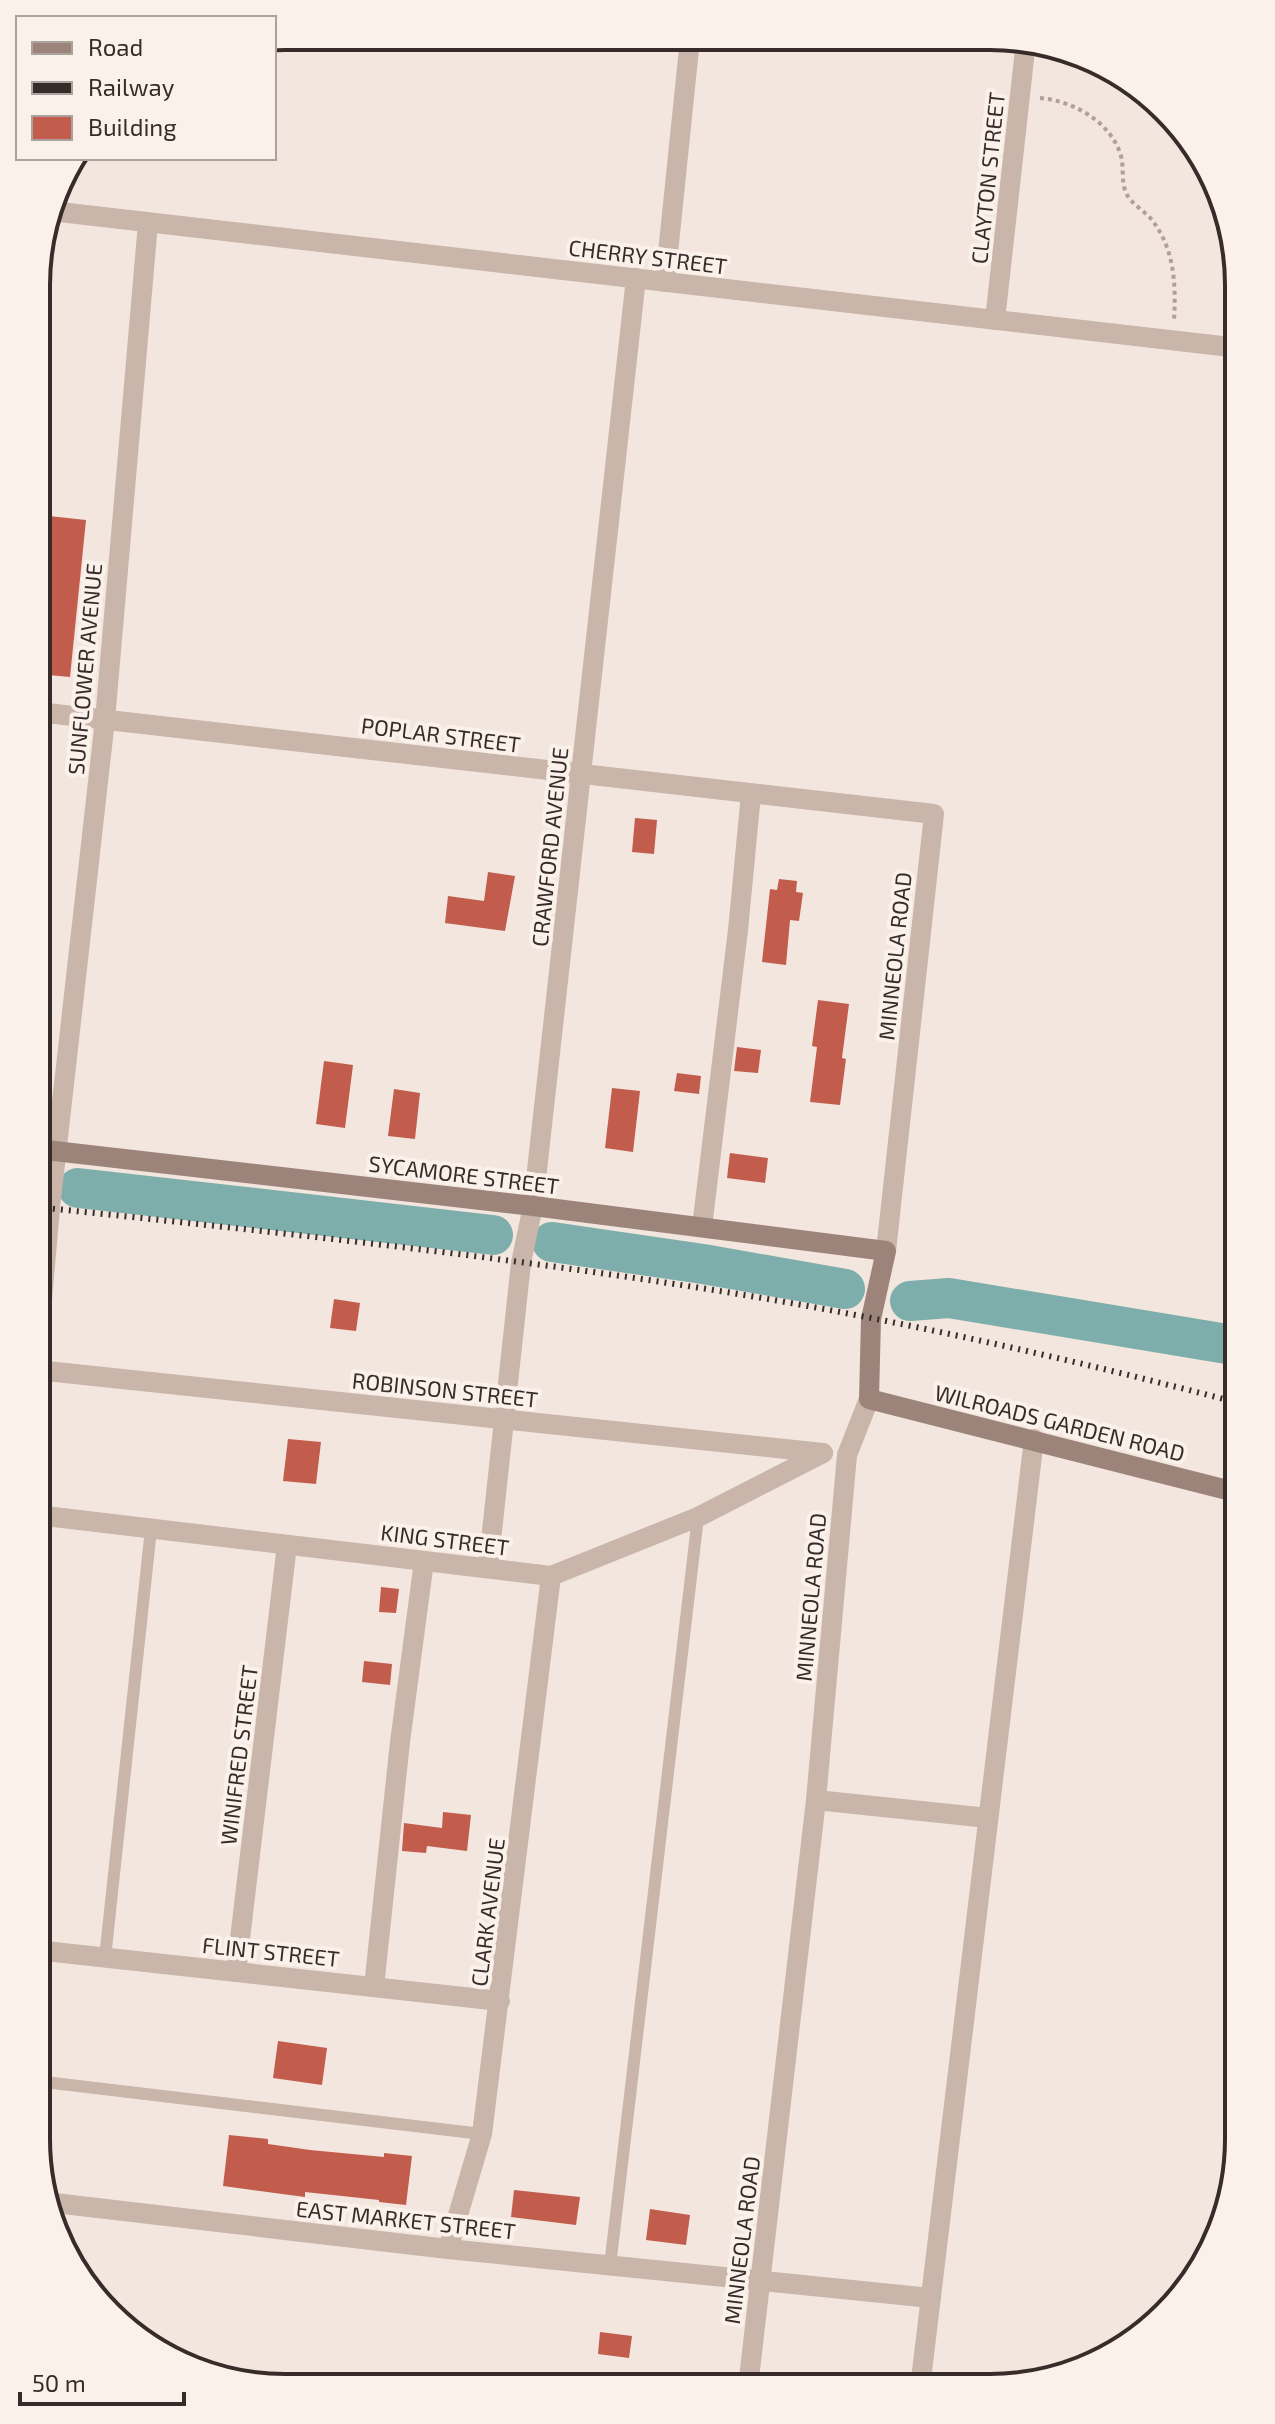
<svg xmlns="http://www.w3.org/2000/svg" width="1275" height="2424" font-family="'Exo 2',sans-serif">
	<rect width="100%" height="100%" fill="#f2e6de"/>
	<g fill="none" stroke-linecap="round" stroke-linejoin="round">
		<g stroke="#7daeab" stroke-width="40">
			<path d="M 78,1188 L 493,1235"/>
			<path d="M 552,1242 L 703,1264 L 845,1289"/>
			<path d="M 910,1301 L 949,1298 L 1239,1346"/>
		</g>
	</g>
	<g fill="#c25c4c">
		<path d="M 49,516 L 86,520 L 70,677 L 38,674 L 38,632 Z"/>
		<path d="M 635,818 L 657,820 L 654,854 L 632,852 Z"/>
		<path d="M 488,872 L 515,876 L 505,931 L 445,923 L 448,896 L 484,901 Z"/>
		<path d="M 779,879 L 797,881 L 796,892 L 803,893 L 799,921 L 790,920 L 786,965 L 762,962 L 770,889 L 777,890 Z"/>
		<path d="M 818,1000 L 849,1004 L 842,1058 L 846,1059 L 840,1105 L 810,1102 L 817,1047 L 812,1046 Z"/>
		<path d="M 737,1047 L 761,1050 L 758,1073 L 734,1071 Z"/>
		<path d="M 324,1061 L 353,1065 L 345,1128 L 316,1124 Z"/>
		<path d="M 677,1073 L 701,1076 L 699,1094 L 674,1091 Z"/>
		<path d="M 612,1088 L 640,1091 L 633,1152 L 605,1148 Z"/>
		<path d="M 394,1089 L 420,1093 L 415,1139 L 388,1136 Z"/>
		<path d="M 730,1153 L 768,1158 L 765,1183 L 727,1178 Z"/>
		<path d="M 334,1299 L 360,1303 L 356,1331 L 330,1328 Z"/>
		<path d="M 288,1439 L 321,1442 L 316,1484 L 283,1481 Z"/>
		<path d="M 381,1587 L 399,1589 L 396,1613 L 379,1612 Z"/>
		<path d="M 364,1661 L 392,1664 L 390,1685 L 362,1682 Z"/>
		<path d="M 443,1812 L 471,1815 L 467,1851 L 427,1846 L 426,1853 L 402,1851 L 404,1823 L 442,1828 Z"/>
		<path d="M 278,2041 L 327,2048 L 322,2085 L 273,2078 Z"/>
		<path d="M 229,2135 L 268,2139 L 268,2144 L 310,2150 L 384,2157 L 384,2153 L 412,2156 L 406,2205 L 379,2202 L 379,2200 L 305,2192 L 305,2197 L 223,2186 Z"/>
		<path d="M 514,2190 L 580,2197 L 576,2225 L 511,2217 Z"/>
		<path d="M 650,2209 L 690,2215 L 686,2245 L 646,2240 Z"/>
		<path d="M 600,2332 L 632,2336 L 629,2358 L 598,2354 Z"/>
	</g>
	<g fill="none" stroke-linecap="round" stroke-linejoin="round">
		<path stroke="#b59f94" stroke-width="4" stroke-dasharray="4 4" stroke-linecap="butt" d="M 1040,98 C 1074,101 1111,122 1121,156 C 1124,168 1121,181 1126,193 C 1131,204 1145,211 1152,220 C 1175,250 1176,285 1174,321"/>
		<g stroke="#c9b5aa" stroke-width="12">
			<path d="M 105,1958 L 151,1529"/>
			<path d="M 36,2081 L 482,2134"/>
			<path d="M 610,2266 L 698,1517"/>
		</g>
		<g stroke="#c9b5aa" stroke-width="20">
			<path d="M 51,211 L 1239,348"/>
			<path d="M 665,282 L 690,39"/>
			<path d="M 995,320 L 1026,41"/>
			<path d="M 38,712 L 934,814 L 886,1251"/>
			<path d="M 702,1227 L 738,930 L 751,794"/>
			<path d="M 37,1357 L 50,1208 L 105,720 L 148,223"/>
			<path d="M 37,1370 L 823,1453"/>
			<path d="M 37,1515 L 551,1576 L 698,1517 L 823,1453"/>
			<path d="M 488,1568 L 521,1263 L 533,1206 L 636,278"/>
			<path d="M 816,1800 L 988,1818"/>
			<path d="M 36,1950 L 500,2001"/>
			<path d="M 236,1972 L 287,1545"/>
			<path d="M 374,1987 L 400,1742 L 424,1561"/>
			<path d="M 46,2202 L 448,2249 L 931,2298"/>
			<path d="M 448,2249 L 482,2134 L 551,1576"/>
			<path d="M 748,2387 L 816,1800 L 847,1455 L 869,1399"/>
			<path d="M 920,2388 L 1034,1439"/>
		</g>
		<path stroke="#9d847b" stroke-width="20" d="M 37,1149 L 533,1206 L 886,1251 L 871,1319 L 869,1399 L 1239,1493"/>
		<path stroke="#372c29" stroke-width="6" stroke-dasharray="2 6" stroke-linecap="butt" d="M 37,1207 C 256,1230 476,1253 694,1287 C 877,1315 1059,1356 1239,1403"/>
	</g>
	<g text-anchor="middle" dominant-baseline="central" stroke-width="8" stroke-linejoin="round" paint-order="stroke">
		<g font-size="22" fill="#372c29" stroke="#f9f1ea">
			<text transform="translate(987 178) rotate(-84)">CLAYTON STREET</text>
			<text transform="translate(648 256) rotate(7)">CHERRY STREET</text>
			<text transform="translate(84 669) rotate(-85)">SUNFLOWER AVENUE</text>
			<text transform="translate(441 734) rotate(7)">POPLAR STREET</text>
			<text transform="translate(549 847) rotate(-84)">CRAWFORD AVENUE</text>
			<text transform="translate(894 956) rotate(-84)">MINNEOLA ROAD</text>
			<text transform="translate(464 1174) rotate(7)">SYCAMORE STREET</text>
			<text transform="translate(445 1389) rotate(6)">ROBINSON STREET</text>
			<text transform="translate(1060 1422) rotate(14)">WILROADS GARDEN ROAD</text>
			<text transform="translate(445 1539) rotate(7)">KING STREET</text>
			<text transform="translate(810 1597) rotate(-85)">MINNEOLA ROAD</text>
			<text transform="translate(238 1755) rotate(-83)">WINIFRED STREET</text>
			<text transform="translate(487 1912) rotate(-83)">CLARK AVENUE</text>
			<text transform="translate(271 1951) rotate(6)">FLINT STREET</text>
			<text transform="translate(406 2219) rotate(6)">EAST MARKET STREET</text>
			<text transform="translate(741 2240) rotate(-83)">MINNEOLA ROAD</text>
		</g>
	</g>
	<path d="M0 0H1275V2424H0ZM285 50H990A235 235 0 0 1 1225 285V2139A235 235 0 0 1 990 2374H285A235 235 0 0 1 50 2139V285A235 235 0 0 1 285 50Z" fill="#f9f1ea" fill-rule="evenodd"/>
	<path fill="none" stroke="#372c29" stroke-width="4" d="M285 50H990A235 235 0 0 1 1225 285V2139A235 235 0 0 1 990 2374H285A235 235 0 0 1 50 2139V285A235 235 0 0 1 285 50Z"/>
	<rect x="16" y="16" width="260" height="144" fill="#f9f1ea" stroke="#aba29d" stroke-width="2"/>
	<rect x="32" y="42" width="40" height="12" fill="#9d847b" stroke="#aba29d" stroke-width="2"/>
	<text x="88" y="56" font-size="24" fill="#372c29">Road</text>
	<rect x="32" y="82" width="40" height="12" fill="#372c29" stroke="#aba29d" stroke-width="2"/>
	<text x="88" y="96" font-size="24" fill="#372c29">Railway</text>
	<rect x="32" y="116" width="40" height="24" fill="#c25c4c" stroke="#aba29d" stroke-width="2"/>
	<text x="88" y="136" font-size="24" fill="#372c29">Building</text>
	<path d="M20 2392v12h164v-12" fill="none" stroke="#372c29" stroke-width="4"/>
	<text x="32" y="2392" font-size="24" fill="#372c29" stroke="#f9f1ea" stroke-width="6" paint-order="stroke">50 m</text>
</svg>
